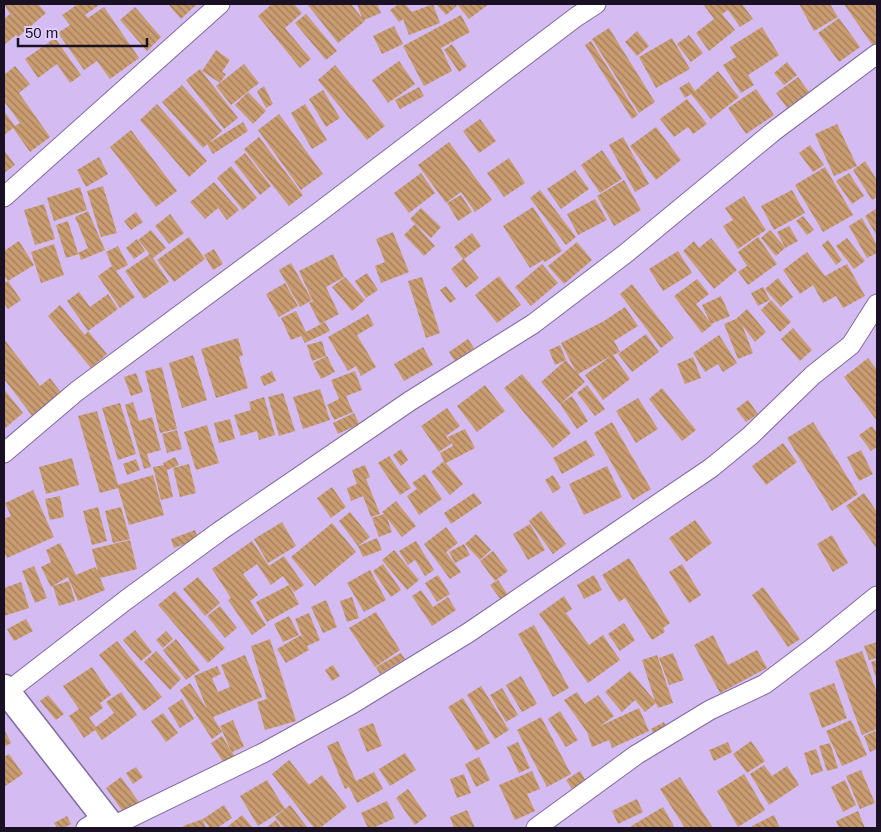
<svg xmlns="http://www.w3.org/2000/svg" width="881" height="832" font-family="Arial,sans-serif">
	<defs>
		<pattern id="building-back-hatch" width="6" height="6" patternUnits="userSpaceOnUse" patternTransform="scale(1.25)"><rect width="6" height="6" fill="#c99c71"/><path d="M-1 5l2 2M0 0l6 6M5-1l2 2" fill="none" stroke="#a27e5c"/></pattern>
	</defs>
	<rect width="100%" height="100%" fill="#d4bcf3"/>
	<g fill="url(#building-back-hatch)">
		<path d="M 4,4 L 38,4 L 46,13 L 18,37 L 16,35 L 4,45 L 4,19 L 10,14 Z"/>
		<path d="M 78,4 L 99,5 L 85,15 L 88,18 L 104,7 L 139,58 L 110,79 L 97,61 L 84,70 L 58,33 L 70,25 L 62,15 Z"/>
		<path d="M 168,4 L 195,4 L 196,5 L 181,19 Z"/>
		<path d="M 272,4 L 294,4 L 302,13 L 285,28 L 311,59 L 300,68 L 258,16 Z"/>
		<path d="M 307,4 L 351,4 L 362,18 L 357,4 L 377,4 L 381,13 L 364,20 L 365,21 L 338,43 Z"/>
		<path d="M 399,4 L 405,4 L 412,12 L 433,4 L 440,23 L 409,35 L 403,19 L 399,22 L 390,10 Z"/>
		<path d="M 436,4 L 455,4 L 457,6 L 446,15 Z"/>
		<path d="M 457,4 L 489,4 L 469,19 Z"/>
		<path d="M 703,4 L 742,4 L 753,19 L 740,27 L 728,10 L 722,14 L 735,30 L 709,51 L 696,33 L 714,19 Z"/>
		<path d="M 799,4 L 830,4 L 838,17 L 814,31 Z"/>
		<path d="M 844,4 L 877,4 L 877,44 L 873,46 Z"/>
		<path d="M 135,7 L 161,37 L 147,51 L 120,20 Z"/>
		<path d="M 306,14 L 337,51 L 326,60 L 295,23 Z"/>
		<path d="M 461,15 L 470,32 L 441,48 L 452,71 L 424,86 L 403,46 Z"/>
		<path d="M 839,18 L 860,47 L 839,62 L 818,33 Z"/>
		<path d="M 394,26 L 403,44 L 382,54 L 373,36 Z"/>
		<path d="M 762,27 L 779,55 L 748,75 L 754,85 L 741,93 L 723,65 L 736,57 L 730,47 Z"/>
		<path d="M 609,28 L 655,102 L 639,113 L 592,39 Z"/>
		<path d="M 637,31 L 649,46 L 637,56 L 625,42 Z"/>
		<path d="M 689,35 L 703,53 L 691,62 L 677,44 Z"/>
		<path d="M 55,38 L 81,75 L 70,83 L 57,64 L 38,78 L 25,59 Z"/>
		<path d="M 672,38 L 690,69 L 656,88 L 639,57 Z"/>
		<path d="M 591,41 L 638,115 L 632,119 L 585,45 Z"/>
		<path d="M 452,44 L 467,66 L 459,72 L 444,50 Z"/>
		<path d="M 216,50 L 230,60 L 222,72 L 226,74 L 220,83 L 244,64 L 259,83 L 231,105 L 216,86 L 220,83 L 202,71 Z"/>
		<path d="M 399,61 L 415,84 L 388,103 L 372,80 Z"/>
		<path d="M 787,62 L 797,75 L 784,85 L 774,73 Z"/>
		<path d="M 335,65 L 385,126 L 367,140 L 318,80 Z"/>
		<path d="M 15,66 L 30,84 L 19,93 L 50,137 L 30,152 L 13,128 L 4,135 L 4,111 L 15,126 L 20,123 L 4,101 L 4,75 Z"/>
		<path d="M 200,69 L 238,118 L 224,129 L 186,80 Z"/>
		<path d="M 718,71 L 739,97 L 711,119 L 691,94 L 685,98 L 679,88 L 689,82 L 695,91 Z"/>
		<path d="M 798,77 L 809,92 L 787,108 L 776,93 Z"/>
		<path d="M 182,85 L 222,131 L 209,143 L 243,122 L 248,131 L 213,154 L 207,144 L 203,148 L 162,102 Z"/>
		<path d="M 264,86 L 273,104 L 266,108 L 257,91 Z"/>
		<path d="M 419,87 L 424,96 L 400,109 L 395,100 Z"/>
		<path d="M 756,89 L 774,115 L 746,134 L 728,108 Z"/>
		<path d="M 323,90 L 340,118 L 326,127 L 309,99 Z"/>
		<path d="M 248,92 L 266,111 L 253,124 L 235,105 Z"/>
		<path d="M 687,99 L 707,124 L 693,134 L 688,127 L 674,137 L 660,119 Z"/>
		<path d="M 157,104 L 207,161 L 189,177 L 140,120 Z"/>
		<path d="M 305,104 L 327,140 L 312,149 L 291,113 Z"/>
		<path d="M 279,114 L 323,174 L 301,190 L 258,130 Z"/>
		<path d="M 480,119 L 496,141 L 479,153 L 463,131 Z"/>
		<path d="M 837,124 L 857,166 L 834,176 L 815,134 Z"/>
		<path d="M 656,127 L 681,160 L 656,180 L 630,146 Z"/>
		<path d="M 131,130 L 177,191 L 156,207 L 110,147 Z"/>
		<path d="M 259,137 L 303,195 L 289,206 L 244,149 Z"/>
		<path d="M 623,137 L 649,184 L 635,192 L 609,145 Z"/>
		<path d="M 449,142 L 492,200 L 475,212 L 461,192 L 446,203 L 418,165 Z"/>
		<path d="M 810,145 L 824,165 L 813,172 L 799,153 Z"/>
		<path d="M 4,150 L 15,165 L 4,173 Z"/>
		<path d="M 602,150 L 622,179 L 600,193 L 581,165 Z"/>
		<path d="M 245,153 L 271,186 L 260,195 L 234,162 Z"/>
		<path d="M 99,157 L 108,174 L 86,187 L 77,170 Z"/>
		<path d="M 509,158 L 525,183 L 504,197 L 487,173 Z"/>
		<path d="M 865,161 L 877,180 L 877,197 L 872,200 L 853,170 Z"/>
		<path d="M 231,166 L 257,198 L 243,210 L 217,178 Z"/>
		<path d="M 825,167 L 853,215 L 823,232 L 795,185 Z"/>
		<path d="M 575,170 L 589,189 L 561,209 L 547,189 Z"/>
		<path d="M 421,173 L 435,193 L 409,213 L 394,193 Z"/>
		<path d="M 849,173 L 864,196 L 852,204 L 836,181 Z"/>
		<path d="M 624,180 L 641,210 L 614,226 L 597,196 Z"/>
		<path d="M 214,182 L 239,210 L 227,220 L 218,208 L 205,219 L 190,202 Z"/>
		<path d="M 103,186 L 117,233 L 101,237 L 87,191 Z"/>
		<path d="M 80,187 L 87,210 L 54,221 L 47,198 Z"/>
		<path d="M 540,190 L 576,237 L 566,245 L 530,198 Z"/>
		<path d="M 792,190 L 805,213 L 774,230 L 761,206 Z"/>
		<path d="M 461,195 L 472,212 L 458,221 L 447,203 Z"/>
		<path d="M 744,196 L 766,230 L 738,249 L 723,226 L 733,220 L 725,208 Z"/>
		<path d="M 595,199 L 607,220 L 578,235 L 567,214 Z"/>
		<path d="M 44,204 L 55,239 L 35,245 L 24,210 Z"/>
		<path d="M 533,207 L 562,251 L 545,262 L 543,260 L 530,268 L 503,226 Z"/>
		<path d="M 421,208 L 441,227 L 431,238 L 410,219 Z"/>
		<path d="M 877,208 L 877,236 L 865,216 Z"/>
		<path d="M 88,211 L 105,250 L 81,260 L 79,254 L 66,258 L 56,225 L 68,221 L 78,253 L 88,248 L 75,217 Z"/>
		<path d="M 136,212 L 143,222 L 131,230 L 124,221 Z"/>
		<path d="M 170,214 L 184,233 L 169,244 L 155,226 Z"/>
		<path d="M 803,216 L 814,230 L 807,235 L 796,221 Z"/>
		<path d="M 862,218 L 877,245 L 877,253 L 867,258 L 849,226 Z"/>
		<path d="M 415,224 L 435,246 L 424,256 L 404,235 Z"/>
		<path d="M 789,226 L 798,241 L 785,248 L 776,256 L 761,238 L 770,230 L 785,247 L 777,232 Z"/>
		<path d="M 151,230 L 166,248 L 153,258 L 138,240 Z"/>
		<path d="M 393,232 L 409,272 L 381,283 L 375,266 L 385,262 L 376,239 Z"/>
		<path d="M 472,233 L 481,246 L 464,259 L 479,278 L 466,288 L 451,269 L 463,259 L 454,247 Z"/>
		<path d="M 189,237 L 205,259 L 174,282 L 157,260 Z"/>
		<path d="M 758,237 L 777,264 L 748,285 L 738,272 L 747,266 L 738,252 Z"/>
		<path d="M 711,238 L 737,270 L 714,289 L 683,251 L 694,241 L 699,248 Z"/>
		<path d="M 847,238 L 865,261 L 854,269 L 836,246 Z"/>
		<path d="M 137,239 L 145,251 L 134,259 L 126,248 Z"/>
		<path d="M 828,240 L 842,260 L 836,265 L 822,245 Z"/>
		<path d="M 19,241 L 34,265 L 8,281 L 21,300 L 8,309 L 4,303 L 4,283 L 8,281 L 4,275 L 4,251 Z"/>
		<path d="M 577,242 L 592,260 L 564,284 L 548,266 Z"/>
		<path d="M 54,244 L 64,275 L 41,283 L 31,252 Z"/>
		<path d="M 118,246 L 128,265 L 116,271 L 135,297 L 120,308 L 98,276 L 112,266 L 106,252 Z"/>
		<path d="M 214,249 L 223,264 L 213,270 L 204,255 Z"/>
		<path d="M 678,251 L 692,273 L 663,291 L 649,269 Z"/>
		<path d="M 807,252 L 825,276 L 847,264 L 865,296 L 843,308 L 836,296 L 823,303 L 813,285 L 800,294 L 783,270 Z"/>
		<path d="M 150,254 L 169,282 L 144,299 L 125,271 Z"/>
		<path d="M 333,254 L 344,277 L 326,287 L 339,314 L 320,324 L 309,303 L 313,301 L 299,271 Z"/>
		<path d="M 291,263 L 312,300 L 300,307 L 279,270 Z"/>
		<path d="M 542,264 L 558,283 L 531,306 L 515,287 Z"/>
		<path d="M 367,273 L 378,290 L 366,298 L 355,281 Z"/>
		<path d="M 499,276 L 521,305 L 497,323 L 475,295 Z"/>
		<path d="M 345,277 L 365,300 L 352,311 L 332,287 Z"/>
		<path d="M 422,277 L 440,333 L 426,338 L 408,281 Z"/>
		<path d="M 778,278 L 793,297 L 781,307 L 765,289 Z"/>
		<path d="M 697,279 L 709,294 L 696,304 L 710,322 L 702,305 L 721,296 L 730,316 L 711,324 L 712,325 L 702,333 L 674,296 Z"/>
		<path d="M 285,283 L 298,306 L 279,317 L 266,294 Z"/>
		<path d="M 632,284 L 674,338 L 661,348 L 620,294 Z"/>
		<path d="M 446,286 L 456,299 L 450,303 L 440,290 Z"/>
		<path d="M 763,287 L 770,300 L 758,306 L 751,293 Z"/>
		<path d="M 79,292 L 90,307 L 108,294 L 118,309 L 88,331 L 67,301 Z"/>
		<path d="M 771,300 L 791,322 L 780,332 L 761,310 Z"/>
		<path d="M 60,305 L 85,335 L 88,331 L 107,354 L 91,368 L 48,316 Z"/>
		<path d="M 625,307 L 638,326 L 614,341 L 620,352 L 613,355 L 630,379 L 603,400 L 585,375 L 611,356 L 578,374 L 585,382 L 560,404 L 541,382 L 566,360 L 576,372 L 561,343 L 604,321 Z"/>
		<path d="M 747,309 L 766,332 L 755,342 L 742,325 L 753,353 L 738,359 L 724,324 L 736,319 Z"/>
		<path d="M 296,311 L 306,332 L 325,322 L 330,331 L 305,343 L 301,336 L 291,340 L 281,318 Z"/>
		<path d="M 368,314 L 374,325 L 357,335 L 376,367 L 361,376 L 356,366 L 348,371 L 328,337 Z"/>
		<path d="M 793,328 L 812,350 L 800,361 L 781,339 Z"/>
		<path d="M 646,334 L 659,352 L 632,372 L 618,354 Z"/>
		<path d="M 719,335 L 737,363 L 723,372 L 718,364 L 705,372 L 693,353 Z"/>
		<path d="M 238,338 L 243,355 L 239,357 L 248,388 L 216,398 L 201,349 Z"/>
		<path d="M 4,339 L 40,386 L 50,378 L 62,394 L 33,417 L 4,379 Z"/>
		<path d="M 468,339 L 474,348 L 455,361 L 449,352 Z"/>
		<path d="M 322,341 L 326,356 L 312,361 L 307,345 Z"/>
		<path d="M 560,345 L 566,360 L 555,365 L 549,350 Z"/>
		<path d="M 423,347 L 433,365 L 404,381 L 394,364 Z"/>
		<path d="M 193,355 L 207,400 L 182,408 L 169,363 Z"/>
		<path d="M 327,356 L 335,372 L 321,379 L 313,363 Z"/>
		<path d="M 693,357 L 701,378 L 685,384 L 677,364 Z"/>
		<path d="M 868,358 L 877,370 L 877,421 L 844,377 Z"/>
		<path d="M 162,367 L 177,429 L 160,433 L 145,371 Z"/>
		<path d="M 272,371 L 276,381 L 264,386 L 260,377 Z"/>
		<path d="M 355,371 L 362,390 L 346,396 L 353,412 L 334,420 L 327,405 L 339,399 L 331,380 Z"/>
		<path d="M 136,373 L 143,392 L 131,396 L 124,377 Z"/>
		<path d="M 522,374 L 571,433 L 553,448 L 504,388 Z"/>
		<path d="M 485,385 L 505,411 L 477,432 L 457,406 Z"/>
		<path d="M 587,385 L 605,409 L 595,416 L 577,393 Z"/>
		<path d="M 662,388 L 696,430 L 682,441 L 649,399 Z"/>
		<path d="M 4,389 L 23,413 L 4,429 Z"/>
		<path d="M 320,389 L 330,420 L 303,429 L 293,397 Z"/>
		<path d="M 283,393 L 295,431 L 279,436 L 268,397 Z"/>
		<path d="M 572,396 L 588,421 L 577,429 L 560,404 Z"/>
		<path d="M 264,397 L 275,435 L 259,440 L 257,431 L 241,436 L 234,415 L 251,410 L 249,402 Z"/>
		<path d="M 638,398 L 658,429 L 636,443 L 616,411 Z"/>
		<path d="M 748,400 L 758,414 L 746,422 L 736,409 Z"/>
		<path d="M 133,402 L 139,421 L 152,417 L 161,450 L 147,454 L 151,467 L 144,469 L 125,405 Z"/>
		<path d="M 120,403 L 136,454 L 118,460 L 102,408 Z"/>
		<path d="M 447,408 L 460,426 L 446,436 L 451,443 L 448,437 L 465,429 L 475,448 L 446,463 L 463,484 L 450,495 L 431,472 L 444,461 L 440,453 L 453,446 L 452,443 L 439,452 L 421,426 Z"/>
		<path d="M 97,411 L 118,485 L 153,475 L 164,515 L 129,525 L 118,488 L 100,493 L 78,416 Z"/>
		<path d="M 354,413 L 359,424 L 338,434 L 333,423 Z"/>
		<path d="M 230,419 L 235,439 L 219,443 L 214,423 Z"/>
		<path d="M 612,422 L 651,489 L 633,500 L 594,433 Z"/>
		<path d="M 813,422 L 858,494 L 832,511 L 787,438 Z"/>
		<path d="M 207,425 L 219,463 L 196,470 L 184,432 Z"/>
		<path d="M 872,426 L 877,433 L 877,447 L 871,451 L 859,435 Z"/>
		<path d="M 177,430 L 182,449 L 167,453 L 162,434 Z"/>
		<path d="M 586,440 L 595,455 L 562,474 L 553,458 Z"/>
		<path d="M 783,443 L 797,462 L 766,485 L 752,466 Z"/>
		<path d="M 401,449 L 408,460 L 401,466 L 393,455 Z"/>
		<path d="M 861,450 L 873,474 L 859,481 L 847,457 Z"/>
		<path d="M 389,456 L 411,488 L 400,495 L 378,463 Z"/>
		<path d="M 175,457 L 179,465 L 167,470 L 173,497 L 161,500 L 153,467 L 164,465 L 163,463 Z"/>
		<path d="M 72,458 L 79,485 L 46,494 L 39,467 Z"/>
		<path d="M 136,459 L 140,470 L 127,475 L 123,464 Z"/>
		<path d="M 189,464 L 196,493 L 180,497 L 173,468 Z"/>
		<path d="M 365,465 L 370,477 L 366,479 L 380,514 L 371,517 L 363,496 L 351,501 L 347,488 L 357,484 L 352,470 Z"/>
		<path d="M 607,466 L 622,497 L 584,515 L 569,484 Z"/>
		<path d="M 425,474 L 442,499 L 419,515 L 407,496 L 417,489 L 412,483 Z"/>
		<path d="M 553,475 L 561,488 L 553,493 L 545,480 Z"/>
		<path d="M 332,487 L 346,507 L 331,518 L 317,498 Z"/>
		<path d="M 33,490 L 54,537 L 7,558 L 4,551 L 4,519 L 11,516 L 5,503 Z"/>
		<path d="M 474,493 L 482,503 L 451,524 L 444,513 Z"/>
		<path d="M 864,493 L 877,512 L 877,549 L 846,506 Z"/>
		<path d="M 60,496 L 64,517 L 50,520 L 45,499 Z"/>
		<path d="M 396,501 L 416,526 L 402,537 L 387,518 L 392,532 L 379,537 L 372,518 L 384,514 L 382,512 Z"/>
		<path d="M 98,507 L 107,541 L 92,545 L 83,511 Z"/>
		<path d="M 121,507 L 130,539 L 113,543 L 105,511 Z"/>
		<path d="M 541,511 L 566,544 L 553,554 L 529,521 Z"/>
		<path d="M 350,512 L 370,537 L 358,546 L 339,521 Z"/>
		<path d="M 695,520 L 712,543 L 686,562 L 669,538 Z"/>
		<path d="M 282,522 L 296,546 L 268,563 L 254,539 Z"/>
		<path d="M 332,523 L 356,552 L 315,586 L 291,557 Z"/>
		<path d="M 530,524 L 545,550 L 528,560 L 513,534 Z"/>
		<path d="M 446,527 L 458,543 L 446,552 L 461,572 L 450,579 L 424,544 Z"/>
		<path d="M 195,530 L 198,539 L 174,548 L 171,539 Z"/>
		<path d="M 476,534 L 491,550 L 480,560 L 465,544 Z"/>
		<path d="M 832,535 L 848,563 L 833,572 L 817,544 Z"/>
		<path d="M 377,538 L 382,550 L 363,557 L 358,546 Z"/>
		<path d="M 130,540 L 137,569 L 100,578 L 105,590 L 78,601 L 68,577 L 51,587 L 41,567 L 51,562 L 46,550 L 60,543 L 76,575 L 95,567 L 98,572 L 92,549 Z"/>
		<path d="M 252,541 L 269,566 L 284,556 L 304,585 L 294,592 L 283,576 L 271,585 L 257,564 L 243,574 L 258,595 L 250,601 L 266,625 L 252,635 L 228,600 L 231,598 L 212,569 Z"/>
		<path d="M 416,541 L 434,570 L 425,576 L 415,560 L 408,565 L 399,551 Z"/>
		<path d="M 464,544 L 470,555 L 455,563 L 449,552 Z"/>
		<path d="M 394,550 L 419,580 L 407,590 L 382,560 Z"/>
		<path d="M 493,551 L 508,571 L 495,581 L 480,561 Z"/>
		<path d="M 629,558 L 670,623 L 663,628 L 665,632 L 652,640 L 625,598 L 619,602 L 602,575 Z"/>
		<path d="M 383,564 L 401,590 L 391,597 L 373,571 Z"/>
		<path d="M 682,564 L 701,595 L 689,603 L 669,572 Z"/>
		<path d="M 34,566 L 47,598 L 35,603 L 22,571 Z"/>
		<path d="M 370,570 L 386,600 L 364,612 L 347,583 Z"/>
		<path d="M 438,575 L 450,594 L 437,602 L 425,583 Z"/>
		<path d="M 594,575 L 602,590 L 584,599 L 577,585 Z"/>
		<path d="M 198,577 L 220,603 L 205,616 L 183,589 Z"/>
		<path d="M 498,580 L 508,595 L 501,600 L 490,585 Z"/>
		<path d="M 69,581 L 75,601 L 59,606 L 53,586 Z"/>
		<path d="M 21,582 L 29,608 L 4,616 L 4,588 Z"/>
		<path d="M 289,585 L 299,604 L 267,622 L 256,602 Z"/>
		<path d="M 763,587 L 800,639 L 788,647 L 752,595 Z"/>
		<path d="M 421,590 L 433,607 L 448,597 L 456,610 L 432,626 L 412,596 Z"/>
		<path d="M 175,591 L 225,648 L 208,663 L 158,605 Z"/>
		<path d="M 564,596 L 572,609 L 566,613 L 589,645 L 603,635 L 620,660 L 588,683 L 539,614 Z"/>
		<path d="M 352,597 L 359,618 L 347,622 L 340,601 Z"/>
		<path d="M 326,600 L 337,627 L 323,633 L 311,607 Z"/>
		<path d="M 220,606 L 237,628 L 225,638 L 207,616 Z"/>
		<path d="M 376,612 L 400,650 L 375,667 L 349,628 Z"/>
		<path d="M 309,613 L 320,640 L 307,646 L 309,650 L 286,663 L 277,649 L 301,635 L 305,643 L 295,619 Z"/>
		<path d="M 289,616 L 299,635 L 283,642 L 274,624 Z"/>
		<path d="M 26,619 L 33,631 L 14,641 L 7,629 Z"/>
		<path d="M 624,623 L 635,640 L 620,651 L 608,634 Z"/>
		<path d="M 534,625 L 569,688 L 553,697 L 518,634 Z"/>
		<path d="M 135,630 L 152,652 L 141,661 L 123,640 Z"/>
		<path d="M 166,631 L 173,639 L 163,648 L 156,640 Z"/>
		<path d="M 713,635 L 728,665 L 757,650 L 767,668 L 720,693 L 694,645 Z"/>
		<path d="M 176,639 L 200,670 L 186,680 L 163,650 Z"/>
		<path d="M 270,639 L 296,721 L 265,730 L 257,702 L 267,699 L 251,646 Z"/>
		<path d="M 117,641 L 162,697 L 144,711 L 99,655 Z"/>
		<path d="M 877,642 L 877,658 L 869,660 L 864,646 Z"/>
		<path d="M 156,651 L 181,679 L 170,690 L 144,662 Z"/>
		<path d="M 862,651 L 877,693 L 877,729 L 862,735 L 835,661 Z"/>
		<path d="M 401,653 L 405,659 L 380,674 L 376,667 Z"/>
		<path d="M 673,653 L 684,680 L 669,685 L 659,658 Z"/>
		<path d="M 245,655 L 262,697 L 213,717 L 222,732 L 212,739 L 180,690 L 190,683 L 207,709 L 194,676 L 217,666 L 221,674 L 212,678 L 218,692 L 230,687 L 221,665 Z"/>
		<path d="M 657,655 L 673,703 L 658,708 L 656,703 L 645,712 L 635,700 L 622,712 L 605,692 L 630,671 L 655,701 L 642,660 Z"/>
		<path d="M 877,660 L 877,681 L 871,662 Z"/>
		<path d="M 333,665 L 340,676 L 332,681 L 325,670 Z"/>
		<path d="M 92,667 L 111,695 L 100,703 L 103,708 L 89,718 L 96,727 L 114,713 L 106,702 L 121,692 L 137,715 L 102,740 L 95,730 L 84,738 L 69,716 L 79,709 L 63,686 Z"/>
		<path d="M 521,676 L 537,704 L 522,712 L 506,685 Z"/>
		<path d="M 834,683 L 847,718 L 822,728 L 809,693 Z"/>
		<path d="M 481,686 L 509,730 L 495,739 L 467,695 Z"/>
		<path d="M 502,688 L 518,715 L 506,722 L 490,695 Z"/>
		<path d="M 577,692 L 585,704 L 598,695 L 614,716 L 600,726 L 639,708 L 649,731 L 612,748 L 609,740 L 592,747 L 587,732 L 564,700 Z"/>
		<path d="M 48,695 L 64,714 L 56,720 L 40,701 Z"/>
		<path d="M 463,698 L 490,743 L 476,751 L 448,707 Z"/>
		<path d="M 182,699 L 194,719 L 180,728 L 168,708 Z"/>
		<path d="M 560,711 L 578,740 L 566,747 L 548,719 Z"/>
		<path d="M 163,713 L 178,733 L 166,742 L 151,721 Z"/>
		<path d="M 541,717 L 571,774 L 547,787 L 517,730 Z"/>
		<path d="M 233,720 L 244,747 L 232,752 L 236,758 L 225,765 L 211,743 L 222,736 L 231,751 L 220,726 Z"/>
		<path d="M 851,720 L 867,755 L 842,766 L 826,731 Z"/>
		<path d="M 664,722 L 670,733 L 657,740 L 651,729 Z"/>
		<path d="M 373,723 L 382,746 L 367,752 L 358,729 Z"/>
		<path d="M 4,729 L 11,743 L 4,747 Z"/>
		<path d="M 875,731 L 877,737 L 877,749 L 870,752 L 864,736 Z"/>
		<path d="M 338,741 L 356,781 L 374,772 L 383,789 L 357,803 L 349,787 L 345,789 L 327,746 Z"/>
		<path d="M 751,741 L 765,761 L 747,773 L 733,754 Z"/>
		<path d="M 518,742 L 530,768 L 519,773 L 507,747 Z"/>
		<path d="M 728,742 L 732,752 L 714,761 L 709,750 Z"/>
		<path d="M 830,743 L 838,768 L 827,771 L 819,746 Z"/>
		<path d="M 816,749 L 823,771 L 811,775 L 804,753 Z"/>
		<path d="M 405,753 L 416,770 L 390,786 L 379,769 Z"/>
		<path d="M 9,754 L 23,774 L 4,787 L 4,757 Z"/>
		<path d="M 479,757 L 490,780 L 476,787 L 465,764 Z"/>
		<path d="M 289,760 L 309,785 L 322,775 L 347,807 L 320,828 L 314,828 L 272,774 Z"/>
		<path d="M 764,765 L 772,776 L 787,766 L 799,785 L 769,805 L 750,774 Z"/>
		<path d="M 136,767 L 143,777 L 133,784 L 126,773 Z"/>
		<path d="M 861,770 L 875,803 L 860,809 L 846,776 Z"/>
		<path d="M 532,771 L 540,789 L 527,794 L 535,811 L 515,820 L 499,785 Z"/>
		<path d="M 580,771 L 587,783 L 574,792 L 566,780 Z"/>
		<path d="M 464,774 L 471,793 L 457,798 L 450,779 Z"/>
		<path d="M 744,774 L 765,810 L 738,827 L 717,791 Z"/>
		<path d="M 121,777 L 141,805 L 126,816 L 106,788 Z"/>
		<path d="M 680,777 L 713,828 L 685,828 L 660,789 Z"/>
		<path d="M 267,780 L 285,809 L 258,826 L 240,796 Z"/>
		<path d="M 845,780 L 856,805 L 843,812 L 831,787 Z"/>
		<path d="M 408,789 L 427,816 L 415,825 L 396,798 Z"/>
		<path d="M 637,799 L 643,812 L 618,824 L 612,811 Z"/>
		<path d="M 387,801 L 395,818 L 373,828 L 368,828 L 361,813 Z"/>
		<path d="M 224,805 L 232,818 L 217,828 L 210,828 L 203,819 Z"/>
		<path d="M 290,805 L 308,828 L 284,828 L 275,817 Z"/>
		<path d="M 663,807 L 675,828 L 633,828 L 631,826 Z"/>
		<path d="M 467,810 L 475,828 L 454,828 L 450,817 Z"/>
		<path d="M 858,811 L 865,828 L 839,828 L 836,821 Z"/>
		<path d="M 242,815 L 253,828 L 226,828 Z"/>
		<path d="M 774,815 L 780,828 L 753,828 L 752,826 Z"/>
		<path d="M 67,816 L 71,824 L 64,828 L 57,828 L 54,823 Z"/>
		<path d="M 203,819 L 206,828 L 184,828 L 183,826 Z"/>
		<path d="M 276,820 L 282,828 L 266,828 Z"/>
	</g>
	<g fill="none" stroke-linecap="round" stroke-linejoin="round">
		<g stroke="#816a9c" stroke-width="21">
			<g id="street">
				<path d="M 4,197 L 220,4"/>
				<path d="M 4,453 L 77,391 L 318,213 L 576,17 L 596,4"/>
				<path d="M 7,692 L 126,600 L 220,531 L 410,401 L 533,324 L 625,254 L 774,131 L 877,54"/>
				<path d="M 111,827 L 263,753 L 352,704 L 468,633 L 615,533 L 711,468 L 750,436 L 813,375 L 851,345 L 877,304"/>
				<path d="M 86,828 L 104,817"/>
				<path d="M 536,828 L 636,755 L 710,710 L 765,684 L 819,643 L 877,596"/>
			</g>
		</g>
		<g stroke="#816a9c" stroke-width="29">
			<path id="secondary" d="M 4,688 L 113,828"/>
		</g>
		<use href="#street" stroke="#fff" stroke-width="19"/>
		<use href="#secondary" stroke="#fff" stroke-width="26"/>
	</g>
	<rect width="881" height="832" fill="none" stroke="#191023" stroke-width="10"/>
	<path d="M18 38v8h129v-8" fill="none" stroke="#191023" stroke-width="2.5"/>
	<text x="25" y="38" font-size="15" fill="#191023" stroke="#dfccf8" stroke-width="4" paint-order="stroke">50 m</text>
</svg>
